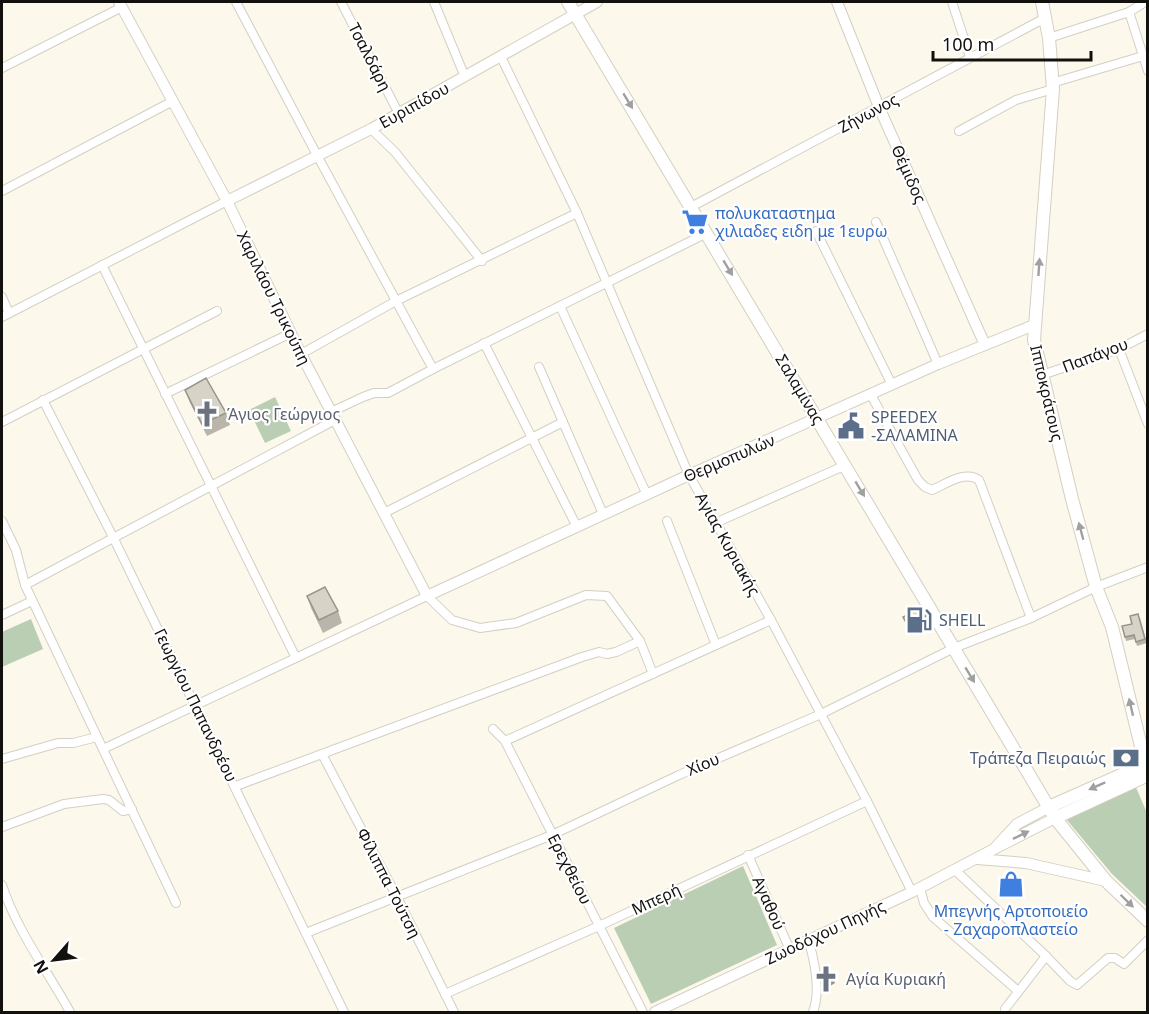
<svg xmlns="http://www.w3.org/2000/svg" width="1149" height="1014" font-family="'Noto Sans',sans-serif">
	<rect width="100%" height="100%" fill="#fcf8eb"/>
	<g fill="#baceb4">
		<path d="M 275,397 L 291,431 L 265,443 L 249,410 Z"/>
		<path d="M 31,619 L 43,649 L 2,667 L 2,632 Z"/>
		<path d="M 1135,785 L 1147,813 L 1147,907 L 1112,874 L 1067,820 L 1066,816 Z"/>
		<path d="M 743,866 L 777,945 L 651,1004 L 614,928 Z"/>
	</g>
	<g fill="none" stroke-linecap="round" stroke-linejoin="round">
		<g stroke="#d3cfc3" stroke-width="10">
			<g id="minor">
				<path d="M 236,2 L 318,157 L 433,369"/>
				<path d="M 341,2 L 398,112"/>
				<path d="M 434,2 L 465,77"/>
				<path d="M 952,2 L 970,57"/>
				<path d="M 1129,12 L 1148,71"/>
				<path d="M 1049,38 L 1129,12 L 1145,2"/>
				<path d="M 501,57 L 577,213 L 689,475 L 771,620 L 867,801 L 912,892"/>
				<path d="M 2,68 L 122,7"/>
				<path d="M 1052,83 L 1143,56"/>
				<path d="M 371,129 L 395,152 L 482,261"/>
				<path d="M 959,131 L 1016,100 L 1053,89"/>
				<path d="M 2,191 L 173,101"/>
				<path d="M 691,207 L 1045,18"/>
				<path d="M 876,222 L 938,364"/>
				<path d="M 816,231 L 892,385"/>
				<path d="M 102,265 L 296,658"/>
				<path d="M 2,297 L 9,313"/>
				<path d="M 560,306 L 647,495"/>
				<path d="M 2,317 L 227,201"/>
				<path d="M 484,343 L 577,527"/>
				<path d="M 1119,349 L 1148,424"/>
				<path d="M 301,354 L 396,301 L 577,213"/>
				<path d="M 539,367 L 603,514"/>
				<path d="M 1042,375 L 1119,349 L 1148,334"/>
				<path d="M 165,394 L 291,333"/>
				<path d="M 871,395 L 918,480 L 925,487 L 932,490 C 946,484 965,470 979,480 L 1031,618"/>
				<path d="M 43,400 L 114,539 L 344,1012"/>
				<path d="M 331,412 L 363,397 L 374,393 L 388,393 L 433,369 L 707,233"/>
				<path d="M 2,422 L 217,311"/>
				<path d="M 384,513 L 563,422"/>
				<path d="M 2,521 L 16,550 L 25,585 L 176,903"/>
				<path d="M 667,521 L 716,645"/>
				<path d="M 715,523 L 846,465"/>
				<path d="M 25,585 L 335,420"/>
				<path d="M 2,615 L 32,601"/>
				<path d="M 493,729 L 505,741 L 643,1012"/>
				<path d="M 505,741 L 771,620"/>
				<path d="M 103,749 L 427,596 L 452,620 L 480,628 L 516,623 L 586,595 L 607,596 L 640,641 L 653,674"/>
				<path d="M 322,754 L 397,897 L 454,1012"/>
				<path d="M 2,759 L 58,743 L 73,743 L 97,737"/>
				<path d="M 236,786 L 582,657 L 599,652 L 607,654 L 616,652 L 640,641"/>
				<path d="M 2,827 L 64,804 L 103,799 L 109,800 L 123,811 L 132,809"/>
				<path d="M 748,855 L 790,950"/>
				<path d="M 955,870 L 1046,956 L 1070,981 L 1077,985 L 1108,958 L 1115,958 L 1124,964 L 1148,940"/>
				<path d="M 2,885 C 17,931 47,970 70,1012"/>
				<path d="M 920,888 L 924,903 L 933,917 L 1018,991"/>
				<path d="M 306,933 L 552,835 L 679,775 L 821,714 L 954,648 L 1031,618 L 1096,587 L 1148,567"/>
				<path d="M 809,942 C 815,963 821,991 813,1012"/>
				<path d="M 445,994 L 599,926 L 867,801"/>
				<path d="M 1005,1009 L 1046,956"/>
			</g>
		</g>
		<g stroke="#d3cfc3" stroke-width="12">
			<g id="tertiary">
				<path d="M 119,2 L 227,201 L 301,354 L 427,596 L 689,475 L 938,364 L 1034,325"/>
				<path d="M 837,2 L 879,107 L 985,345"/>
				<path d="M 227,201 L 371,129 L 597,2"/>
				<path d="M 1049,807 L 1017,824 L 994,849 L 1055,818"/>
				<path d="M 977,859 L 1026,863 L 1106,881"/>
				<path d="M 655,1012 L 912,892 L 994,849"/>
			</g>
		</g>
		<g stroke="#d3cfc3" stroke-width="14">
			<g id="secondary">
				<path d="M 568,2 L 1055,818 L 1106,881 L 1148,921"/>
				<path d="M 1042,2 L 1049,38 L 1053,89 L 1034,340 L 1072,499 L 1096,587 L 1112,627 L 1148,775"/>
				<path d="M 1049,807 L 1148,763"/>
				<path d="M 1055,818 L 1148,775"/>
			</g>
		</g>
		<use href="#minor" stroke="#fff" stroke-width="8"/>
		<use href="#tertiary" stroke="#fff" stroke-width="10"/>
		<use href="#secondary" stroke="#fff" stroke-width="12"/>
	</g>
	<g fill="#b9b5ab">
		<path d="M 185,390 L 226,413 L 230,425 L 207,436 L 190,403 Z"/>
		<path d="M 307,596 L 338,611 L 342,623 L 323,633 L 311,608 Z"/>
		<path d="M 926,616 L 927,620 L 909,630 L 903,617 Z"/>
		<path d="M 1140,618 L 1147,643 L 1137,646 L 1135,639 L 1126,641 L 1122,626 L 1132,624 Z"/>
	</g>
	<path fill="#96948b" d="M 833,979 L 835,983 L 827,988 L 825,984 Z"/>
	<g fill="#d7d3c7" stroke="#96948b" stroke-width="1.5">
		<path d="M 206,378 L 226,413 L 202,424 L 185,390 Z"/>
		<path d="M 325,587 L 338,611 L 319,620 L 307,596 Z"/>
		<path d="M 921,608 L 926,616 L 908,626 L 903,617 Z"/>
		<path d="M 1138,614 L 1145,639 L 1136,642 L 1134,635 L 1125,637 L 1122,626 L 1132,624 L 1130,616 Z"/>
		<path d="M 827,969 L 833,979 L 825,984 L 822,979 L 821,974 Z"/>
	</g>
	<defs><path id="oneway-solid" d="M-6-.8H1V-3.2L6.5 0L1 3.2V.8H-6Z" transform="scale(1.5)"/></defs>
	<g fill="#a0a09e">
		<use href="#oneway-solid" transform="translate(628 101) rotate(59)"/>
		<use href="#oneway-solid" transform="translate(1039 267) rotate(-86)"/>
		<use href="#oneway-solid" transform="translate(728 268) rotate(59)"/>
		<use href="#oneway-solid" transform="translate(860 489) rotate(59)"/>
		<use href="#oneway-solid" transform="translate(1081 531) rotate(-105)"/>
		<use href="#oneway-solid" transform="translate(970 675) rotate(59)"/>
		<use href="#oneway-solid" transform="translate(1131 707) rotate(-103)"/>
		<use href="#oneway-solid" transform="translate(1097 786) rotate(156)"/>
		<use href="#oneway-solid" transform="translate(1021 835) rotate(-26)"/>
		<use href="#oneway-solid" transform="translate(1127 901) rotate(44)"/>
	</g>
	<defs>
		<g id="supermarket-bare" transform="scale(2.07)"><path d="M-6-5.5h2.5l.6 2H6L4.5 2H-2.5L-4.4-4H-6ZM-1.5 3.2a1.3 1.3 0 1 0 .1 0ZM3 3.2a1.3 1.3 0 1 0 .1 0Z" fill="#3f7fe0" stroke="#fff" stroke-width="2.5" paint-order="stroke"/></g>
		<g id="church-bare" transform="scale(2.07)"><path d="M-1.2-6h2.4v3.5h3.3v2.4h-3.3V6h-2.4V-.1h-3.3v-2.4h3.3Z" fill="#6b7280" stroke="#fff" stroke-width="2.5" paint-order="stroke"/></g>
		<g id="civic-bare" transform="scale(2.07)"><path d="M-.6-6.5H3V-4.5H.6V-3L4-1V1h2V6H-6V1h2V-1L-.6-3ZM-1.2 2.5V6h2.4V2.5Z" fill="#5c6f8a" stroke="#fff" stroke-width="2.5" paint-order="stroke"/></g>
		<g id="fuel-bare" transform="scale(2.07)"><path d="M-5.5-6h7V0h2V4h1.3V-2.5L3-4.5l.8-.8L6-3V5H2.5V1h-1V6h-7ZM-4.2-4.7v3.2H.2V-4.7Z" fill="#5c6f8a" stroke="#fff" stroke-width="2.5" paint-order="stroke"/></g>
		<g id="bank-bare" transform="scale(2.07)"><path d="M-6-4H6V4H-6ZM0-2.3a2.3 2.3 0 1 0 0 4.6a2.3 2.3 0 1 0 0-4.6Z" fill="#5c6f8a" stroke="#fff" stroke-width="2.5" paint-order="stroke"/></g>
		<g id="shop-bare" transform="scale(2.07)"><path d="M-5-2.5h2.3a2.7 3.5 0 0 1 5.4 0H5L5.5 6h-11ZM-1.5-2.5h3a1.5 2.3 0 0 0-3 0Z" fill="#3f7fe0" stroke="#fff" stroke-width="2.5" paint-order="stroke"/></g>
	</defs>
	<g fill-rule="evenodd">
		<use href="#supermarket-bare" x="695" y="222"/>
		<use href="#church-bare" x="207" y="414"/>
		<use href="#civic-bare" x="851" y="426"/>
		<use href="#fuel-bare" x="919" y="620"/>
		<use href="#bank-bare" x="1126" y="758"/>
		<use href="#shop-bare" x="1011" y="884"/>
		<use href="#church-bare" x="826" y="979"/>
	</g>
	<g text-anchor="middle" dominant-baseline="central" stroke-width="4.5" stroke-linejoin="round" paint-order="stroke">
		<g font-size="16" fill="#12110d" stroke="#fff">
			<text transform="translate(370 57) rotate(63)">Τσαλδάρη</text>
			<text transform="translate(414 105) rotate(-29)">Ευριπίδου</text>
			<text transform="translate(868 113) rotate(-28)">Ζήνωνος</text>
			<text transform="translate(909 174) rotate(66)">Θέμιδος</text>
			<text transform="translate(274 298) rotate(64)">Χαριλάου Τρικούπη</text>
			<text transform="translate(1095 355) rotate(-21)">Παπάγου</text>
			<text transform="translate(800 389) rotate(59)">Σαλαμίνας</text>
			<text transform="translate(1047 393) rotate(77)">Ιπποκράτους</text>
			<text transform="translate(729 458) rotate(-23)">Θερμοπυλών</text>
			<text transform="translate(728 544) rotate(61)">Αγίας Κυριακής</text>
			<text transform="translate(196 705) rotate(64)">Γεωργίου Παπανδρέου</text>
			<text transform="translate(703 764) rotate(-23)">Χίου</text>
			<text transform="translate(570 869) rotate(63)">Ερεχθείου</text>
			<text transform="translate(389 883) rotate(63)">Φίλιππα Τούτση</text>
			<text transform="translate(656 899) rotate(-25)">Μπερή</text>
			<text transform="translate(769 903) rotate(66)">Αγαθού</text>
			<text transform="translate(825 932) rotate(-25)">Ζωοδόχου Πηγής</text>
		</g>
		<g font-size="16" fill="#366cbe" stroke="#fff" text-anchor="start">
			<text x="715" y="213">πολυκαταστημα<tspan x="715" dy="18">χιλιαδες ειδη με 1ευρω</tspan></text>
			<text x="1011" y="911" text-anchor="middle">Μπεγνής Αρτοποιείο<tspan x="1011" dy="18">- Ζαχαροπλαστείο</tspan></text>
		</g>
		<g font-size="16" fill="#5b616d" stroke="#fff" text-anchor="start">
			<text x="227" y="414">Άγιος Γεώργιος</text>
			<text x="846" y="979">Αγία Κυριακή</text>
		</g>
		<g font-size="16" fill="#4e5e75" stroke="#fff" text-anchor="start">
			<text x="871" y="417">SPEEDEX<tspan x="871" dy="18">-ΣΑΛΑΜΙΝΑ</tspan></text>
			<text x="939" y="620">SHELL</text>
			<text x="1106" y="758" text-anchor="end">Τράπεζα Πειραιώς</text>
		</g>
	</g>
	<rect width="1149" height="1014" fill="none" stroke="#12110d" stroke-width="6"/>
	<g transform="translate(54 960) rotate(242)" stroke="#ffffff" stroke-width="4.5" paint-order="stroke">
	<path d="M0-4.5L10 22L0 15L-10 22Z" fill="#12110d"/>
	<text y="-9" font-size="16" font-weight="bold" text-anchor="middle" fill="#12110d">N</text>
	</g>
	<path d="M933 51v9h158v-9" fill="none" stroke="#12110d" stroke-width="3"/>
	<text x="942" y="51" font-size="18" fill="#12110d" stroke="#ffffff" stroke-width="4.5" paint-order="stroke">100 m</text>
</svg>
